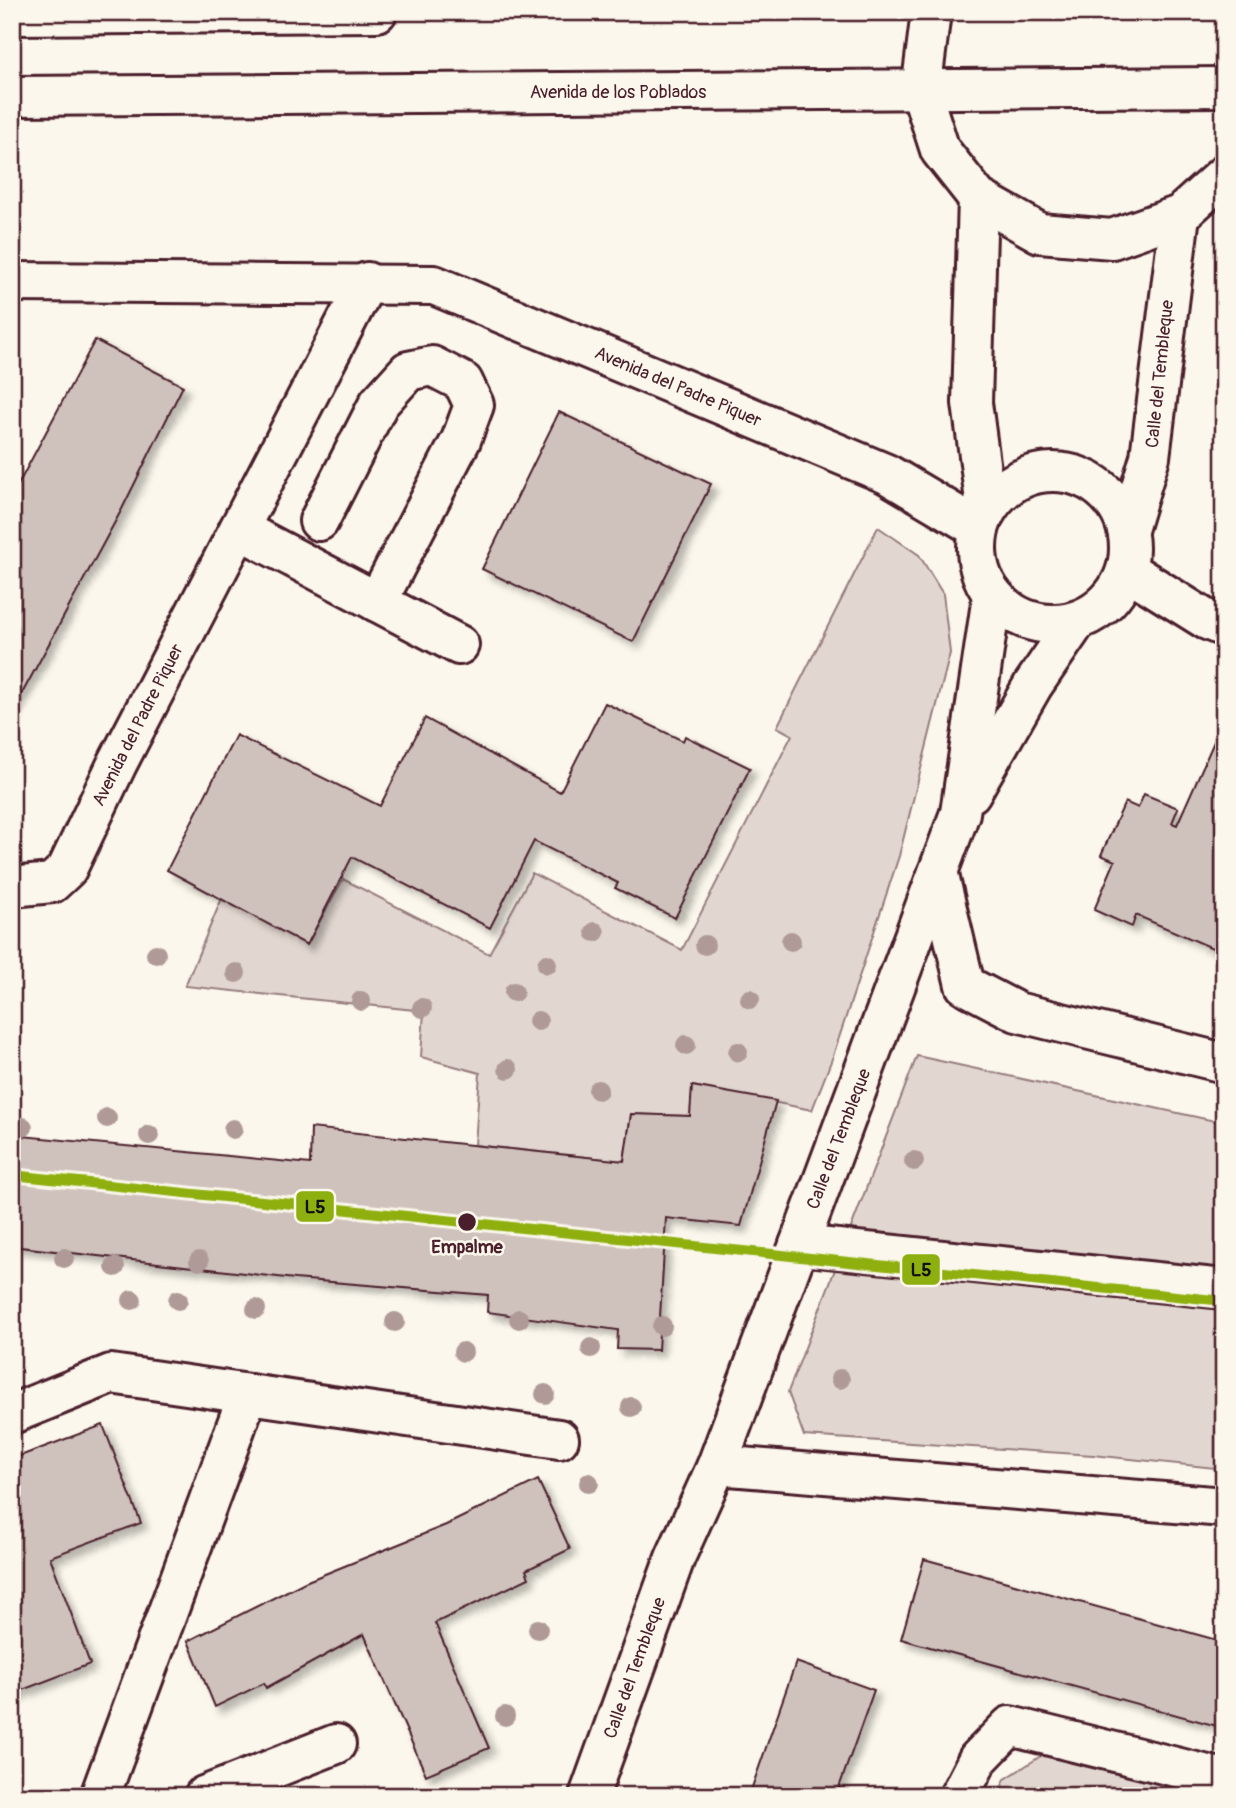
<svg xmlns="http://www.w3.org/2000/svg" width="1236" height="1808" font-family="Pangolin,sans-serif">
	<defs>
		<filter id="shadow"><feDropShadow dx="6" dy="6" stdDeviation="3.5" flood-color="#0004"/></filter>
	</defs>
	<rect width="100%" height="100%" fill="#fbf7ec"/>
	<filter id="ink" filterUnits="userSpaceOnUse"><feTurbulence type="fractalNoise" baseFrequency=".0143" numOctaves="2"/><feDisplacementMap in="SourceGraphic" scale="14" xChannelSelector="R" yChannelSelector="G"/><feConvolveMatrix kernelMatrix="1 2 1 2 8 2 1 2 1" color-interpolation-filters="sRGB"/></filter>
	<g filter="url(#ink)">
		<g fill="#e2d7d0" stroke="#967b7e" stroke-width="2">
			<path d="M 878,527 L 919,555 L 943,594 L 950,653 L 899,856 L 833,1056 L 812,1110 L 693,1086 L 690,1116 L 631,1114 L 624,1161 L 475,1145 L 480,1073 L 421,1057 L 424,1011 L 185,986 L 222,898 L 307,945 L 343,879 L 489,954 L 532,873 L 682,950 L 792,735 L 777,727 Z"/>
			<path d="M 917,1056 L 1224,1123 L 1224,1469 L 1093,1455 L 804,1436 L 788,1392 Z"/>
			<path d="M 1050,1750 L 1204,1796 L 999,1796 L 1004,1780 Z"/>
		</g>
		<g fill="#cfc2bc" stroke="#4a1f2b" stroke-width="2" filter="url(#shadow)">
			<path d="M 95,340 L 183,386 L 122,509 L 12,712 L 12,496 Z"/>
			<path d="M 559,412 L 711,484 L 633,642 L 482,569 Z"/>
			<path d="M 605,703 L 683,741 L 685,736 L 750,768 L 675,918 L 615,888 L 618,883 L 534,841 L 490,928 L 352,857 L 307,945 L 167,870 L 236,735 L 380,806 L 425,718 L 560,792 Z"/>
			<path d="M 1224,719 L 1224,953 L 1136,915 L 1132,927 L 1094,910 L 1115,861 L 1101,855 L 1125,802 L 1138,808 L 1144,794 L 1178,808 L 1172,823 L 1177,825 Z"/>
			<path d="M 692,1086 L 776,1101 L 741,1226 L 666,1218 L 658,1350 L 617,1349 L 618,1330 L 487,1312 L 488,1295 L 295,1279 L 12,1246 L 12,1135 L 310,1164 L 311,1128 L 624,1161 L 631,1114 L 690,1116 Z"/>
			<path d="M 103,1425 L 141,1523 L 50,1557 L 90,1664 L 12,1694 L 12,1459 Z"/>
			<path d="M 538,1480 L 570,1549 L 526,1570 L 529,1578 L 435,1623 L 489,1748 L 426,1775 L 364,1634 L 266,1688 L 264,1683 L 215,1707 L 188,1641 L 305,1582 L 446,1525 Z"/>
			<path d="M 924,1559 L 1224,1642 L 1224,1728 L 901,1639 Z"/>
			<path d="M 796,1662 L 874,1690 L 836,1796 L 749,1796 Z"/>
		</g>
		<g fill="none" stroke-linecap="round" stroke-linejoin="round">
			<g stroke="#4a1f2b" stroke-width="44">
				<g id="minor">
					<path d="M 931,12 L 921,91 L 940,150 L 978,198 L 1040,233 L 1112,239 L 1180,215 L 1224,175"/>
					<path d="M 978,198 L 972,403 L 986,508"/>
					<path d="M 12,282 L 434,285 L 887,474 L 978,528"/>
					<circle cx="1053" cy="548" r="76"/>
					<path d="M 319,521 L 379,403 L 408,371 L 432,366 L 463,382 L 474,405 L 461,440 L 377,602"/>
					<path d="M 239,529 L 459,645"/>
					<path d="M 1128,530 L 1150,457 L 1180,215"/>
					<path d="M 1127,570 L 1207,620 L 1224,627"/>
					<path d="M 971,793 L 1033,685 L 1076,622"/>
					<path d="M 939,875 L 965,985 L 1017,1012 L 1224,1063"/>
					<path d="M 12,887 L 52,883 L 67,869 L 117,764 L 367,282"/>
					<path d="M 799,1245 L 1224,1289"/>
					<path d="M 12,1414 L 111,1374 L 559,1439"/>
					<path d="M 717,1465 L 1224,1507"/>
					<path d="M 100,1796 L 248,1394"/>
					<path d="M 204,1796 L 336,1744"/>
					<path d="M 589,1796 L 675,1558 L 717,1465 L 960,813 L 992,596"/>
					<path d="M 959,1796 L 978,1759 L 1010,1726 L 1224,1779"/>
				</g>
			</g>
			<g stroke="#4a1f2b" stroke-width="44">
				<g id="major">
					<path d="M 12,15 L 377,12"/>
					<path d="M 12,96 L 1224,87"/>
				</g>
			</g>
			<use href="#minor" stroke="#fbf7ec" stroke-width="38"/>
			<use href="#major" stroke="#fbf7ec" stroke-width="38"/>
			<g stroke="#fbf7ec" stroke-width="16">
				<path id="metro-1" d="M 12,1175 L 1224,1301"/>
			</g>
			<use href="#metro-1" stroke="#8eaf10" stroke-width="10"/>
		</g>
		<g fill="#af9a98">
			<circle cx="595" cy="932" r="10"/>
			<circle cx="791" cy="941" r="10"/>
			<circle cx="705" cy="945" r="10"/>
			<circle cx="156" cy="954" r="10"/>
			<circle cx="547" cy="964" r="10"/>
			<circle cx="236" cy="973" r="10"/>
			<circle cx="514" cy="992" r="10"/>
			<circle cx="750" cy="999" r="10"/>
			<circle cx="361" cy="1001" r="10"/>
			<circle cx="422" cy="1008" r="10"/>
			<circle cx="538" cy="1021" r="10"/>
			<circle cx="686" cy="1045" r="10"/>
			<circle cx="738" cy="1052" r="10"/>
			<circle cx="508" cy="1069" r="10"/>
			<circle cx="598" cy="1090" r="10"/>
			<circle cx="107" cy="1118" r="10"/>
			<circle cx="23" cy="1127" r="10"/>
			<circle cx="233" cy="1129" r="10"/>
			<circle cx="149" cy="1135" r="10"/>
			<circle cx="914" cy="1161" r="10"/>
			<circle cx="64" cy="1258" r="10"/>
			<circle cx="199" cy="1261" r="10"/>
			<circle cx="115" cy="1267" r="10"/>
			<circle cx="132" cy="1300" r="10"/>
			<circle cx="178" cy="1300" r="10"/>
			<circle cx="256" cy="1309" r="10"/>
			<circle cx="519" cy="1319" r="10"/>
			<circle cx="395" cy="1322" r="10"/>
			<circle cx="662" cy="1326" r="10"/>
			<circle cx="591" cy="1348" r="10"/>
			<circle cx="463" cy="1352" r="10"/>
			<circle cx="840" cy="1379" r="10"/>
			<circle cx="545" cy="1394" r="10"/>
			<circle cx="631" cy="1407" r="10"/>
			<circle cx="589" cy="1483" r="10"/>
			<circle cx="538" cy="1629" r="10"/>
			<circle cx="505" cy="1716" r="10"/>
		</g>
	</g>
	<circle fill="#4a1f2b" stroke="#fbf7ec" stroke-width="2.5" cx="467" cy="1222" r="10"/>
	<g text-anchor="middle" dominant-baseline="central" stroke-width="5" stroke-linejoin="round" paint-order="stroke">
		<g font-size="18" fill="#4a1f2b" stroke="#fbf7ec">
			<text x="618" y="92">Avenida de los Poblados</text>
			<text transform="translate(1160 374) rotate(-84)">Calle del Tembleque</text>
			<text transform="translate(678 387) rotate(23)">Avenida del Padre Piquer</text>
			<text transform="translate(138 725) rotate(-63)">Avenida del Padre Piquer</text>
			<text transform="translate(839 1139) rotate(-69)">Calle del Tembleque</text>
			<text transform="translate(635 1668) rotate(-70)">Calle del Tembleque</text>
		</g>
		<g font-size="18" font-weight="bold" fill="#4a1f2b" stroke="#fbf7ec">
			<text x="467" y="1247">Empalme</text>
		</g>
	</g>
	<g stroke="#fbf7ec" stroke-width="2.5">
		<rect x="295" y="1190" width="40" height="33" rx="7" fill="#8eaf10"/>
		<rect x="901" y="1253" width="40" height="33" rx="7" fill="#8eaf10"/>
	</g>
	<g font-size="19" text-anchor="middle" font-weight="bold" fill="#111">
		<text x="315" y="1213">L5</text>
		<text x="921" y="1276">L5</text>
	</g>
	<rect width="1236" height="1808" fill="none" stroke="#fbf7ec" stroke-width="42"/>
	<rect x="21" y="21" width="1194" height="1766" fill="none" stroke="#4a1f2b" stroke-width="2.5" filter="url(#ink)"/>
</svg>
